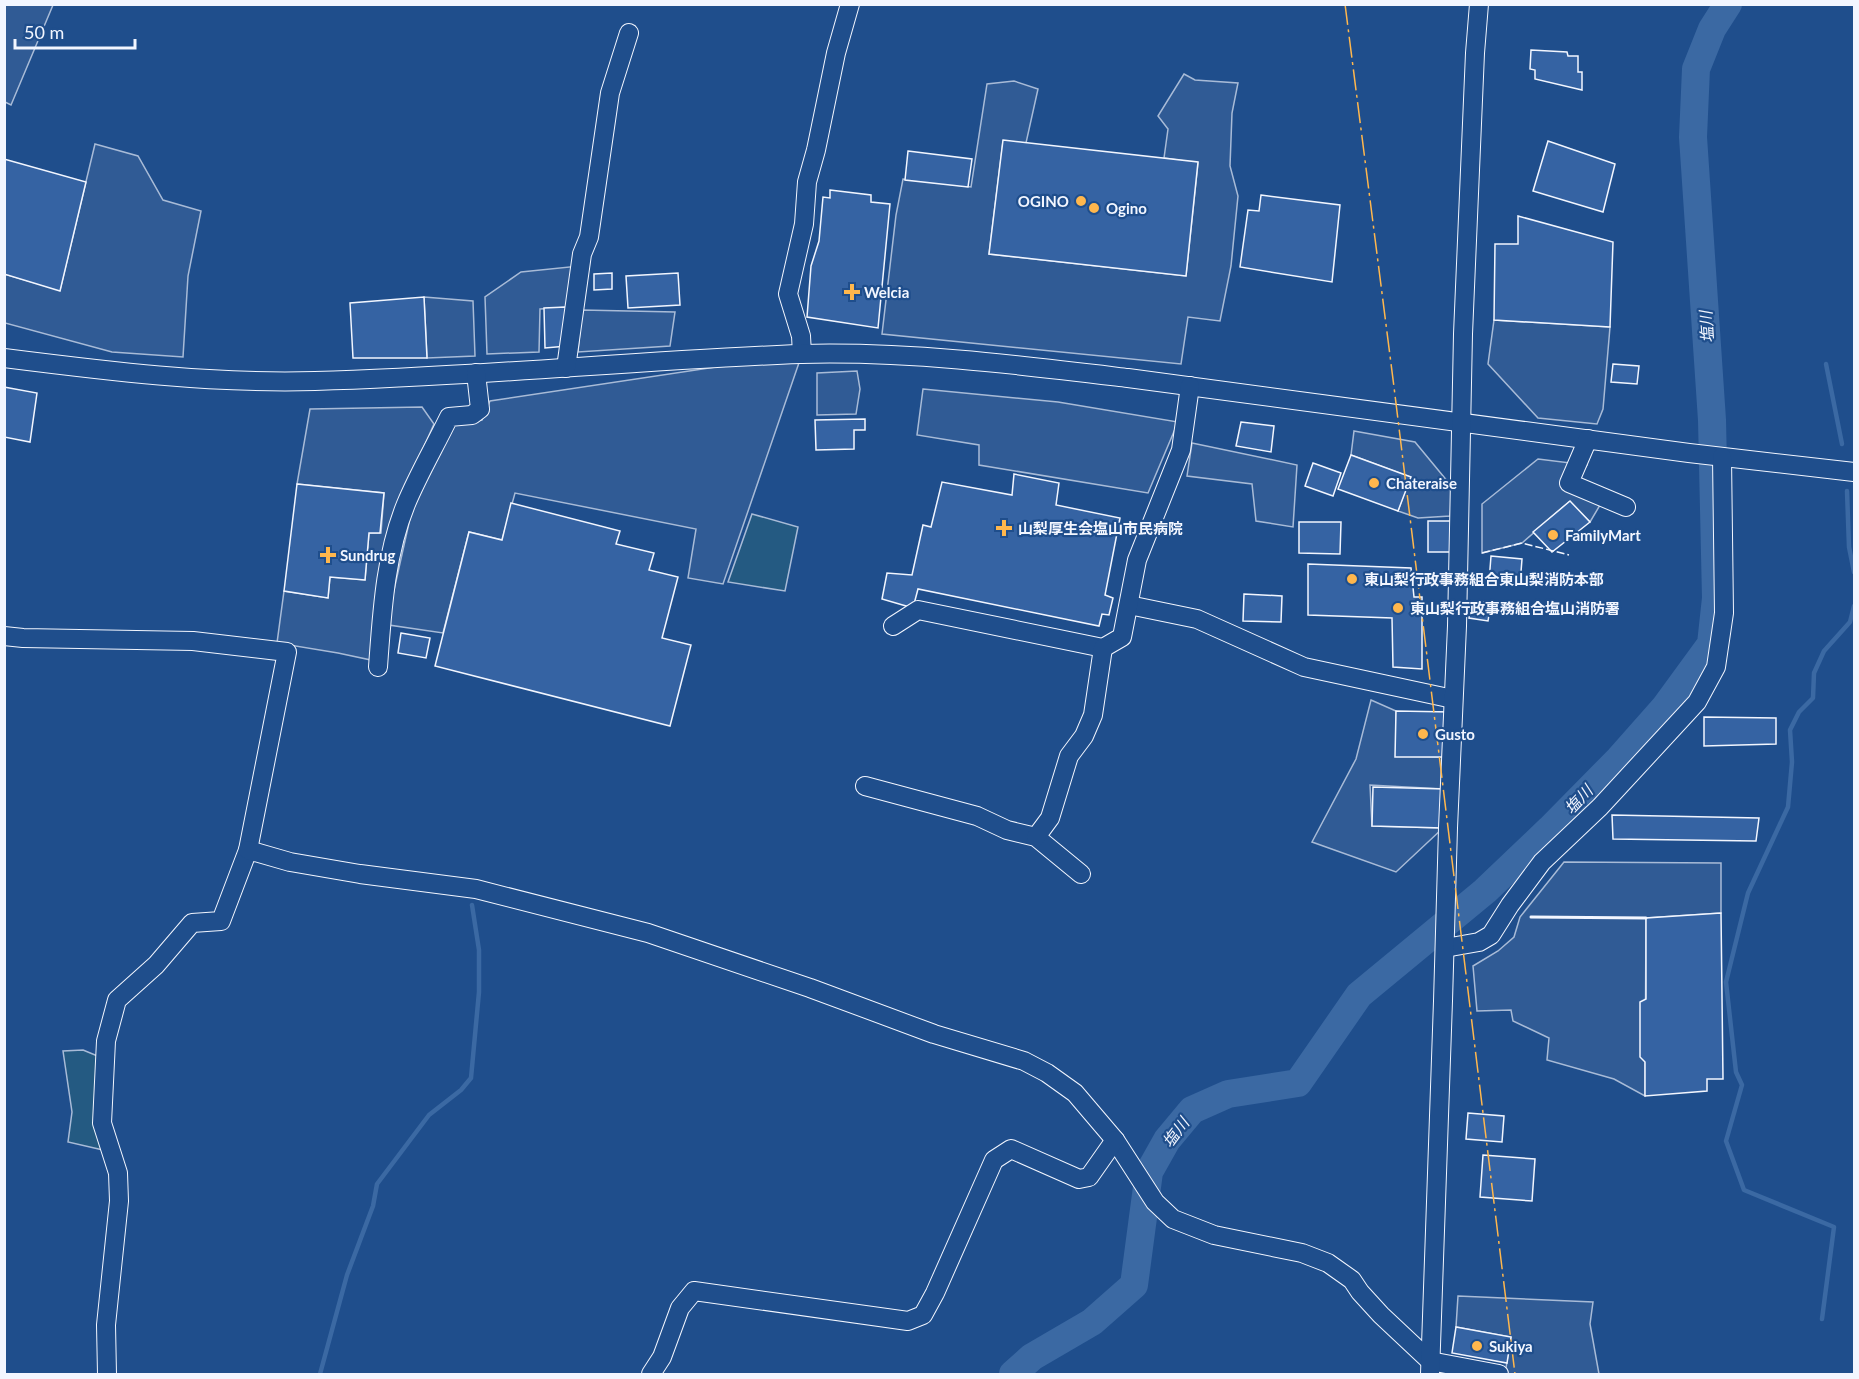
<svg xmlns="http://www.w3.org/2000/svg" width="1859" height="1379" font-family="Lato,'Noto Sans JP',sans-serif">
	<rect width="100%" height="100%" fill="#1f4e8c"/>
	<g fill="#245a82" stroke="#a8bbd7" stroke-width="1.5">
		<path d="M 752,514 L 798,527 L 785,591 L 728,582 Z"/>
		<path d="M 83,1050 L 100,1057 L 103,1150 L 68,1142 L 72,1112 L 63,1051 Z"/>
	</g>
	<g fill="#305b95" stroke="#a8bbd7" stroke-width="1.5">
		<path d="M 5,4 L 53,5 L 11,105 L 5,102 Z"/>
		<path d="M 1184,74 L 1195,80 L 1238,83 L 1232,113 L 1230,166 L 1238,196 L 1231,266 L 1220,321 L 1188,317 L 1181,364 L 882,334 L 896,215 L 903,179 L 971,187 L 987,84 L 1014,81 L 1038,89 L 1026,143 L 1003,141 L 989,254 L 1186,276 L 1198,163 L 1164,158 L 1168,129 L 1158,116 Z"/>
		<path d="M 95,144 L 138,156 L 163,200 L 201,211 L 188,276 L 183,357 L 112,352 L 5,323 L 4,274 L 60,290 Z"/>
		<path d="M 579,266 L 570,307 L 540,309 L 539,352 L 487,354 L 485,297 L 521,272 Z"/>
		<path d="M 424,297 L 473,301 L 475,356 L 427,358 Z"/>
		<path d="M 582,310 L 675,312 L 670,346 L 578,352 Z"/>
		<path d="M 1494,320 L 1610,327 L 1603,409 L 1597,424 L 1538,418 L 1488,364 Z"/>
		<path d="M 802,354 L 723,584 L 688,578 L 696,529 L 515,493 L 502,540 L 469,532 L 443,633 L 389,625 L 392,599 L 411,514 L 450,426 L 482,420 L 490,401 Z"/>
		<path d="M 857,371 L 860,389 L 856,414 L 817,415 L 817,373 Z"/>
		<path d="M 923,389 L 1058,402 L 1178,422 L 1148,493 L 979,465 L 979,445 L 917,435 Z"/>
		<path d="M 422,407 L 434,424 L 393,516 L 371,660 L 338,653 L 277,643 L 284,591 L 328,598 L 330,577 L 365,580 L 369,533 L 381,533 L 384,493 L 297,484 L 310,409 Z"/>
		<path d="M 1354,431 L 1415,442 L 1453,488 L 1450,516 L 1418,518 L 1398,511 L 1410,477 L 1351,455 Z"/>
		<path d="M 1192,443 L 1297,465 L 1293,527 L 1256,521 L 1252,484 L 1187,476 Z"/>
		<path d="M 1538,459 L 1587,465 L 1571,489 L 1603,500 L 1590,522 L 1569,502 L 1522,543 L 1482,553 L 1482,504 Z"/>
		<path d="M 1371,700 L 1396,711 L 1396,756 L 1450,757 L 1444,789 L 1370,785 L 1372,826 L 1443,828 L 1396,872 L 1312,842 L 1356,759 Z"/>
		<path d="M 1564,862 L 1721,863 L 1721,913 L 1646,918 L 1645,1096 L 1614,1079 L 1547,1060 L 1549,1038 L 1513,1021 L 1511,1010 L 1477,1011 L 1473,966 L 1498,951 L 1514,937 L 1520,917 Z"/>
		<path d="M 1458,1296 L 1593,1302 L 1590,1324 L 1599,1374 L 1505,1374 L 1511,1337 L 1456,1327 Z"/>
	</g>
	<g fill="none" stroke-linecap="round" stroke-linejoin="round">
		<g stroke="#3b69a3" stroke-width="4.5">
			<path d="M 1826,364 L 1842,444"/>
			<path d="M 1847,491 L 1849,547 L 1854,572"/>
			<path d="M 1822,1319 L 1834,1227 L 1744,1190 L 1726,1141 L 1742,1085 L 1736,1072 L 1726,982 L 1748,893 L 1788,807 L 1792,762 L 1790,730 L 1799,712 L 1813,698 L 1814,673 L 1824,651 L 1850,622 L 1854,606"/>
			<path d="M 320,1374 L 347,1275 L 373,1206 L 377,1184 L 429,1115 L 461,1090 L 471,1078 L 479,992 L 479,950 L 472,905"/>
		</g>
		<path stroke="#3b69a3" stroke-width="28" d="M 1013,1374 L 1032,1357 L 1092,1322 L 1134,1285 L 1149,1172 L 1167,1140 L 1192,1110 L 1228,1094 L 1298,1083 L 1359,995 L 1485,891 L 1550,829 L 1619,759 L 1665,707 L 1711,644 L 1716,598 L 1712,420 L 1693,137 L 1696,69 L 1712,29 L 1728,4"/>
	</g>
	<g fill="#3563a3" stroke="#f2f6ff" stroke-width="1.5">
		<path d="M 1531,50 L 1567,52 L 1568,56 L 1578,56 L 1578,72 L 1582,72 L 1582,90 L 1535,79 L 1535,70 L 1530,69 Z"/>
		<path d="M 1003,140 L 1198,162 L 1186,276 L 989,254 Z"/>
		<path d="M 1548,141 L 1615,164 L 1603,212 L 1533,191 Z"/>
		<path d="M 908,151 L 972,159 L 968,187 L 905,180 Z"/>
		<path d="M 4,159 L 86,182 L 60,291 L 4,274 Z"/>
		<path d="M 830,190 L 871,195 L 871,202 L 890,204 L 878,328 L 807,317 L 811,266 L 819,241 L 823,197 L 830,198 Z"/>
		<path d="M 1261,195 L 1340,205 L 1332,282 L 1240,267 L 1248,210 L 1259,211 Z"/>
		<path d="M 1518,216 L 1613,242 L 1610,327 L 1494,320 L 1495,244 L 1518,244 Z"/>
		<path d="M 612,273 L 612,289 L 594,290 L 594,274 Z"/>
		<path d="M 678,273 L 680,305 L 628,308 L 626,276 Z"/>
		<path d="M 424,297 L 427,358 L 353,358 L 350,303 Z"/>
		<path d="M 566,307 L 567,346 L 545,348 L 544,308 Z"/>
		<path d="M 1613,364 L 1639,366 L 1637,384 L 1611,382 Z"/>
		<path d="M 4,387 L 37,393 L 30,442 L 4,437 Z"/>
		<path d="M 865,419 L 865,430 L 854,430 L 854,449 L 816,450 L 815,420 Z"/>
		<path d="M 1241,422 L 1274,426 L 1271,452 L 1236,446 Z"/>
		<path d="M 1351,455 L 1411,477 L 1398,511 L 1338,489 Z"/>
		<path d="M 1313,463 L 1341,473 L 1333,496 L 1305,486 Z"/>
		<path d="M 1014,474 L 1059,483 L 1056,505 L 1120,518 L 1105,595 L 1113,598 L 1109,615 L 1102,614 L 1099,626 L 918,589 L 913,608 L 882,599 L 887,573 L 912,575 L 923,525 L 931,527 L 942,482 L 1012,495 Z"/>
		<path d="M 297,484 L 384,493 L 380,533 L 369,533 L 365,580 L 330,577 L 328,598 L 284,591 Z"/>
		<path d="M 1570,501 L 1590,522 L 1552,552 L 1533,532 Z"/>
		<path d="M 511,503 L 620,531 L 616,544 L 654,553 L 649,570 L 678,577 L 662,638 L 691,645 L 670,726 L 435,666 L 469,532 L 502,540 Z"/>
		<rect x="1428" y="521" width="25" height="31"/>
		<path d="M 1299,522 L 1341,522 L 1340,554 L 1299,553 Z"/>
		<path d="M 1491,556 L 1522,559 L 1520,585 L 1489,582 Z"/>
		<path d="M 1308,564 L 1411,568 L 1414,597 L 1422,597 L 1422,669 L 1393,667 L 1392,618 L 1308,615 Z"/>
		<path d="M 1244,594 L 1282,596 L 1281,622 L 1243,621 Z"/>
		<path d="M 1471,601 L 1491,603 L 1488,621 L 1469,618 Z"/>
		<path d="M 401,633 L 430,638 L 426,658 L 398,653 Z"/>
		<path d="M 1396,711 L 1451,712 L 1450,757 L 1395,757 Z"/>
		<path d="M 1704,717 L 1776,718 L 1776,744 L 1704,746 Z"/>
		<path d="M 1373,787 L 1444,789 L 1443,828 L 1372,826 Z"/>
		<path d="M 1612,815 L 1759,818 L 1756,841 L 1613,839 Z"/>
		<path d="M 1721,913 L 1723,1079 L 1707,1079 L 1707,1091 L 1645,1096 L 1645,1062 L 1640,1057 L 1640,1002 L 1646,999 L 1646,918 Z"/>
		<path d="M 1468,1113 L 1504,1116 L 1502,1142 L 1466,1139 Z"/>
		<path d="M 1483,1155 L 1535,1159 L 1532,1201 L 1480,1197 Z"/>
		<path d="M 1456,1327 L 1511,1337 L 1507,1363 L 1452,1353 Z"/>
	</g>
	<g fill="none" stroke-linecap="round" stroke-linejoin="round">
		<g stroke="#f2f6ff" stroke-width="20">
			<g id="minor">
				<path d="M 802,354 L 801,336 L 788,294 L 804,224 L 807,182 L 816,150 L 836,53 L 850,4"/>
				<path d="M 4,358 C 107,371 211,384 315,381 C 477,377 638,360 800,354 C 909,351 1020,365 1128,378 L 1689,453 L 1854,472"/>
				<path d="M 566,368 L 582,254 L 589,237 L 610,93 L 629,33"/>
				<path d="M 1588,439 L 1569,483 L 1626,507"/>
				<path d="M 1129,605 L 1197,619 L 1304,667 L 1453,699"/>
				<path d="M 893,626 L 918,610 L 1103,648 L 1122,637 L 1137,560 L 1181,450 L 1190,386"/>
				<path d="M 4,636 L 23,638 L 193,641 L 287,652 L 248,850 L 221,921 L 192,923 L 156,965 L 117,1000 L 106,1041 L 102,1123 L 118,1173 L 119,1201 L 106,1325 L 107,1374"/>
				<path d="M 378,667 C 382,613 385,555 406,504 C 418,475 435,446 449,417 L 472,415 L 480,409 L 476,373"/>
				<path d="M 865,786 L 977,816 L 1007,830 L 1036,837 L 1081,874"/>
				<path d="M 1036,837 L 1050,818 L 1069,756 L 1084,736 L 1093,715 L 1103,648"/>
				<path d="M 248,850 L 290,862 L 360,874 L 476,889 L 648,933 L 810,988 L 934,1034 L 1024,1061 L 1047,1073 L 1075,1093 L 1115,1140 L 1155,1202 L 1173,1219 L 1214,1235 L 1302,1253 L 1328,1263 L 1352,1280 L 1360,1292 L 1381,1315 L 1430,1361 L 1499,1374"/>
				<path d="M 1445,948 L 1479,942 L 1491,935 L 1510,905 L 1542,862 L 1600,807 L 1697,702 L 1716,667 L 1724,613 L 1722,457"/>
				<path d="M 651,1374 L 662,1357 L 680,1308 L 694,1291 L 908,1321 L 923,1315 L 935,1293 L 994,1160 L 1011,1149 L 1079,1179 L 1089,1177 L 1115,1140"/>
				<path d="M 1430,1374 L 1443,1001 L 1448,828 L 1457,626 L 1463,334 L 1475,53 L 1479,4"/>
			</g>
		</g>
		<use href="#minor" stroke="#1f4e8c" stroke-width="18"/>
		<path stroke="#f2f6ff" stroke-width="1.5" stroke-dasharray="8 3" stroke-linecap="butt" d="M 1482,553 L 1522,543 L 1569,555"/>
		<path stroke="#f2f6ff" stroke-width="3" d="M 1531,917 L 1646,918"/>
		<path stroke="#ffb74d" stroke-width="1.5" stroke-dasharray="21 4.5 3 4.5" stroke-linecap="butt" d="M 1345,4 L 1394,387 L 1515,1374"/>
	</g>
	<g fill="#ffb74d" stroke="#1f4e8c" stroke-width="2">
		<circle cx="1081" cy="201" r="6"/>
		<circle cx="1094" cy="208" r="6"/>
		<path d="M849 283h6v6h6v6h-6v6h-6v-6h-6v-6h6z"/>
		<circle cx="1374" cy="483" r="6"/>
		<path d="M1001 519h6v6h6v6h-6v6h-6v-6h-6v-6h6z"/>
		<circle cx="1553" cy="535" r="6"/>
		<path d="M325 546h6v6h6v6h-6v6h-6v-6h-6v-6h6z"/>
		<circle cx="1352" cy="579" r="6"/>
		<circle cx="1398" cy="608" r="6"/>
		<circle cx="1423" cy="734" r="6"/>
		<circle cx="1477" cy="1346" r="6"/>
	</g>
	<g text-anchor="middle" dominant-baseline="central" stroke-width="4.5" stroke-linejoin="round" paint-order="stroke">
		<g font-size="15" font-weight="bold" fill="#f2f6ff" stroke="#1f4e8c" text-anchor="start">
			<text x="1069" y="201" text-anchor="end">OGINO</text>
			<text x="1106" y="208">Ogino</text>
			<text x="864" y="292">Welcia</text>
			<text x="1386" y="483">Chateraise</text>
			<text x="1018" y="528">山梨厚生会塩山市民病院</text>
			<text x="1565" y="535">FamilyMart</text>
			<text x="340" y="555">Sundrug</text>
			<text x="1364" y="579">東山梨行政事務組合東山梨消防本部</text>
			<text x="1410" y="608">東山梨行政事務組合塩山消防署</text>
			<text x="1435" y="734">Gusto</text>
			<text x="1489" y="1346">Sukiya</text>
		</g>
		<g font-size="16" font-style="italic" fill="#f2f6ff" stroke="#1f4e8c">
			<text transform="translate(1706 327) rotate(-94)">塩川</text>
			<text transform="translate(1578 799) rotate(-47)">塩川</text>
			<text transform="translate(1175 1132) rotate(-53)">塩川</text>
		</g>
	</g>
	<rect width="1859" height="1379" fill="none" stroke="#f2f6ff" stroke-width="12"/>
	<path d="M15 39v9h120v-9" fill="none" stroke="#f2f6ff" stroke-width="3"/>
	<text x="24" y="39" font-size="18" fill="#f2f6ff" stroke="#1f4e8c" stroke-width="4.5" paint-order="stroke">50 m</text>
</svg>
